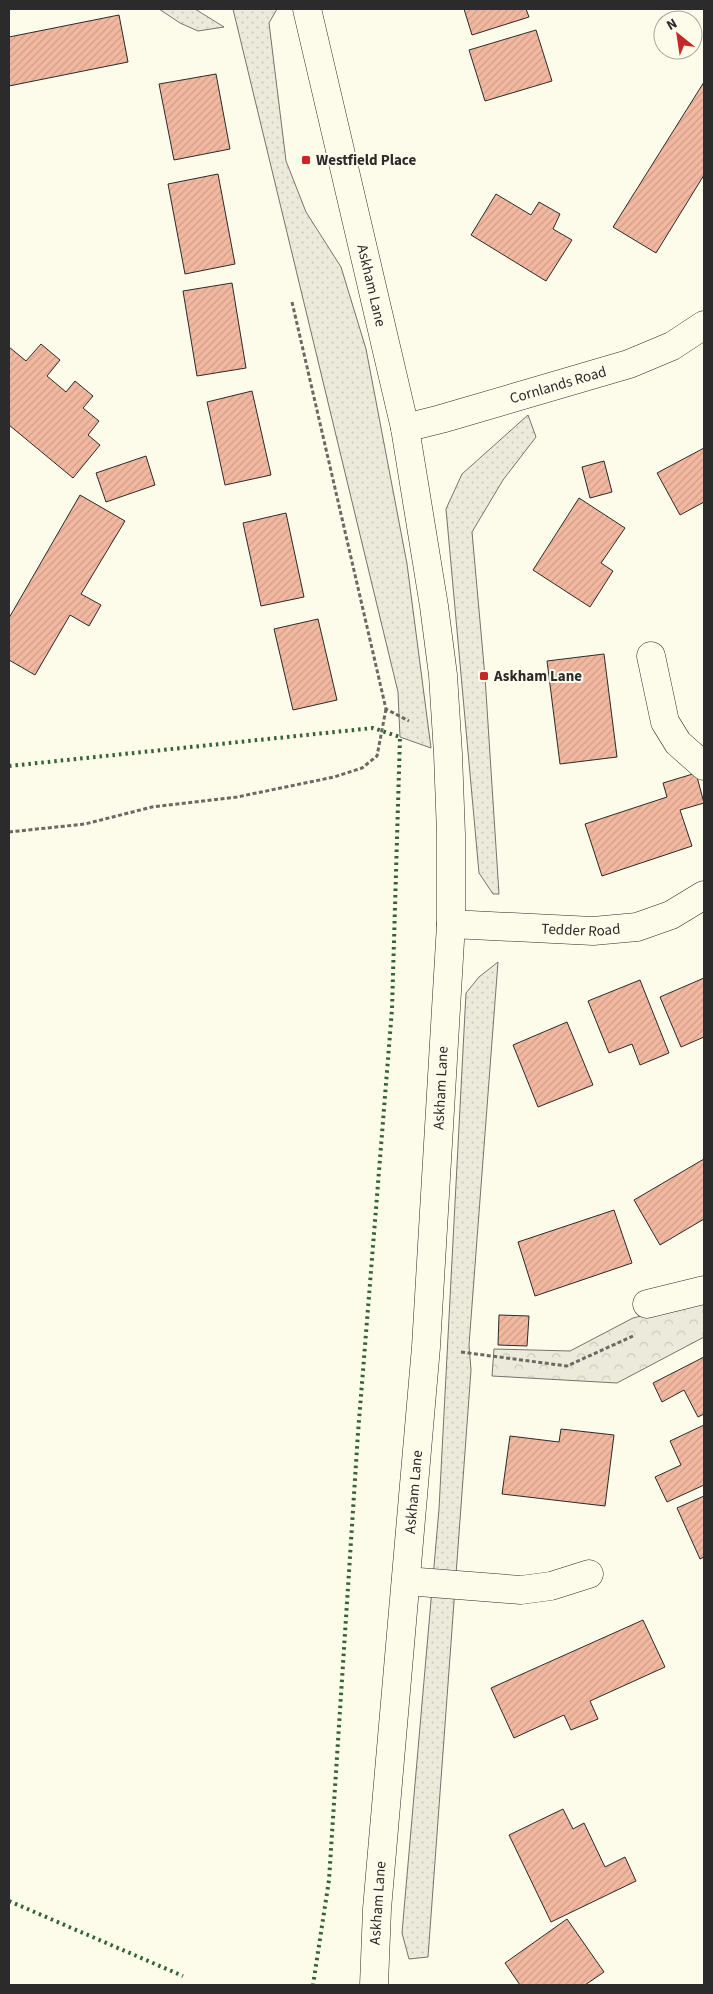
<svg xmlns="http://www.w3.org/2000/svg" width="713" height="1994" font-family="'Source Sans 3',sans-serif">
	<defs>
		<pattern id="grass-dots" width="8" height="8" patternUnits="userSpaceOnUse" patternTransform="scale(1.25)"><rect width="8" height="8" fill="#ecebdb"/><path d="M2 2h.1M6 6h.1" fill="none" stroke="#cbcabc" stroke-width="1.8" stroke-linecap="round"/></pattern>
		<pattern id="forest-crowns" width="20" height="18" patternUnits="userSpaceOnUse" patternTransform="scale(1.25)"><rect width="20" height="18" fill="#ecebdb"/><path d="M2 6a3 3 0 1 1 6 0M12 15a3 3 0 1 1 6 0" fill="none" stroke="#cbcabc"/></pattern>
		<pattern id="building-hatch" width="6" height="6" patternUnits="userSpaceOnUse" patternTransform="scale(1.25)"><rect width="6" height="6" fill="#f2b8a0"/><path d="M-1 1l2-2M0 6l6-6M5 7l2-2" fill="none" stroke="#d09e8a"/></pattern>
	</defs>
	<rect width="100%" height="100%" fill="#fdfbea"/>
	<g fill="url(#grass-dots)" stroke="#74746e">
		<path d="M 159,9 L 195,9 L 224,27 L 198,31 L 180,23 Z"/>
		<path d="M 233,9 L 277,9 L 269,23 L 286,161 L 306,212 L 341,267 L 366,349 L 407,564 L 431,748 L 400,737 L 398,692 Z"/>
		<path d="M 528,415 L 536,437 L 503,480 L 472,532 L 485,677 L 499,894 L 493,894 L 479,873 L 446,509 L 462,474 Z"/>
		<path d="M 498,962 L 469,1345 L 471,1370 L 428,1957 L 409,1959 L 402,1933 L 439,1509 L 466,993 L 479,977 Z"/>
	</g>
	<path fill="url(#forest-crowns)" stroke="#74746e" d="M 704,1300 L 704,1337 L 617,1383 L 492,1376 L 494,1349 L 570,1351 L 633,1318 Z"/>
	<g fill="url(#building-hatch)" stroke="#2b2b2b">
		<path d="M 464,9 L 526,9 L 529,17 L 472,35 Z"/>
		<path d="M 119,15 L 128,62 L 9,86 L 9,37 Z"/>
		<path d="M 536,30 L 552,81 L 485,101 L 469,50 Z"/>
		<path d="M 216,74 L 230,149 L 174,160 L 159,84 Z"/>
		<path d="M 704,82 L 704,175 L 656,253 L 613,227 Z"/>
		<path d="M 218,174 L 235,264 L 185,274 L 168,184 Z"/>
		<path d="M 496,194 L 531,215 L 539,202 L 560,214 L 553,229 L 572,240 L 546,281 L 471,235 Z"/>
		<path d="M 232,283 L 246,368 L 197,376 L 183,291 Z"/>
		<path d="M 41,344 L 60,360 L 47,376 L 66,392 L 75,381 L 93,396 L 83,408 L 99,421 L 88,435 L 100,445 L 73,478 L 9,425 L 9,347 L 26,361 Z"/>
		<path d="M 252,391 L 271,475 L 225,485 L 207,402 Z"/>
		<path d="M 704,448 L 704,502 L 680,515 L 657,473 Z"/>
		<path d="M 146,456 L 155,485 L 106,502 L 96,473 Z"/>
		<path d="M 604,461 L 612,492 L 590,498 L 582,467 Z"/>
		<path d="M 80,495 L 125,521 L 81,594 L 101,605 L 89,626 L 70,615 L 35,675 L 9,660 L 9,618 Z"/>
		<path d="M 579,498 L 625,528 L 601,563 L 613,571 L 590,607 L 533,570 Z"/>
		<path d="M 286,513 L 304,597 L 261,606 L 243,523 Z"/>
		<path d="M 318,619 L 337,700 L 293,710 L 274,629 Z"/>
		<path d="M 604,654 L 617,757 L 560,764 L 547,661 Z"/>
		<path d="M 696,773 L 704,803 L 680,810 L 692,846 L 602,876 L 585,824 L 667,797 L 663,783 Z"/>
		<path d="M 704,978 L 704,1037 L 681,1047 L 660,997 Z"/>
		<path d="M 640,980 L 669,1053 L 640,1065 L 632,1044 L 609,1053 L 588,1001 Z"/>
		<path d="M 567,1022 L 593,1085 L 538,1107 L 513,1045 Z"/>
		<path d="M 704,1159 L 704,1219 L 660,1245 L 634,1200 Z"/>
		<path d="M 614,1210 L 632,1263 L 535,1296 L 518,1242 Z"/>
		<path d="M 499,1315 L 529,1316 L 527,1346 L 498,1345 Z"/>
		<path d="M 704,1357 L 704,1414 L 698,1417 L 684,1390 L 662,1402 L 653,1383 Z"/>
		<path d="M 704,1425 L 704,1485 L 667,1502 L 655,1477 L 681,1465 L 670,1441 Z"/>
		<path d="M 561,1429 L 614,1435 L 605,1506 L 502,1494 L 510,1436 L 559,1442 Z"/>
		<path d="M 704,1496 L 704,1557 L 700,1559 L 677,1508 Z"/>
		<path d="M 643,1620 L 665,1667 L 590,1701 L 598,1719 L 571,1730 L 564,1715 L 514,1738 L 491,1688 Z"/>
		<path d="M 563,1809 L 573,1829 L 584,1823 L 605,1867 L 625,1857 L 636,1881 L 551,1922 L 509,1835 Z"/>
		<path d="M 567,1919 L 604,1972 L 585,1985 L 520,1985 L 505,1963 Z"/>
	</g>
	<g fill="none" stroke-linecap="round" stroke-linejoin="round">
		<g stroke="#2b2b2b" stroke-width="29">
			<g id="street">
				<path d="M 651,656 L 665,722 L 678,743 L 704,766"/>
				<path id="s1" d="M 451,924 L 593,931 L 637,927 L 671,915 L 704,895"/>
				<path d="M 647,1304 L 704,1290"/>
				<path d="M 406,1581 L 521,1590 L 551,1586 L 589,1574"/>
			</g>
		</g>
		<g stroke="#2b2b2b" stroke-width="29">
			<g id="secondary">
				<path id="s2" d="M 307,9 L 405,428 L 434,606 L 443,675 L 448,754 L 451,834 L 451,924 L 426,1347 L 377,1909 L 374,1985"/>
				<path id="s3" d="M 405,428 L 441,419 L 629,364 L 672,346 L 704,325"/>
			</g>
		</g>
		<g stroke="#6a6964" stroke-width="3" stroke-dasharray="4 2.5" stroke-linecap="butt">
			<path d="M 292,302 L 386,709 L 409,721"/>
			<path d="M 9,832 L 85,824 L 152,807 L 237,797 L 334,777 L 362,768 L 377,756 L 386,709"/>
			<path d="M 461,1352 L 567,1366 L 633,1336"/>
		</g>
		<use href="#street" stroke="#fdfbea" stroke-width="28"/>
		<use href="#secondary" stroke="#fdfbea" stroke-width="28"/>
		<g stroke="#34623c" stroke-width="4" stroke-dasharray="2.5 4" stroke-linecap="butt">
			<path d="M 9,766 L 373,728 L 400,737 L 392,1009 L 358,1433 L 329,1880 L 313,1985"/>
			<path d="M 9,1901 L 183,1976"/>
		</g>
	</g>
	<g fill="#c62828" stroke="#fdfbea" stroke-width="2">
		<rect x="301" y="155" width="10" height="10" rx="2.5"/>
		<rect x="479" y="671" width="10" height="10" rx="2.5"/>
	</g>
	<g text-anchor="middle" dominant-baseline="central" stroke-width="4" stroke-linejoin="round" paint-order="stroke">
		<g font-size="15" font-weight="bold" fill="#2b2b2b" stroke="#fdfbea" text-anchor="start">
			<text x="316" y="160">Westfield Place</text>
			<text x="494" y="676">Askham Lane</text>
		</g>
		<g font-size="15" fill="#2b2b2b" stroke="#fdfbea">
			<text stroke="none"><textPath href="#s2" startOffset="284">Askham Lane</textPath></text>
			<text stroke="none"><textPath href="#s3" startOffset="159">Cornlands Road</textPath></text>
			<text stroke="none"><textPath href="#s1" startOffset="130">Tedder Road</textPath></text>
			<text transform="translate(441 1088) rotate(-87)">Askham Lane</text>
			<text transform="translate(414 1492) rotate(-85)">Askham Lane</text>
			<text transform="translate(378 1903) rotate(-86)">Askham Lane</text>
		</g>
	</g>
	<rect width="713" height="1994" fill="none" stroke="#2b2b2b" stroke-width="20"/>
	<g transform="translate(678 35) rotate(330)"><circle r="24" fill="#fdfbea" stroke="#a9a89e"/>
	<path d="M0-4L9 19L0 12L-9 19Z" fill="#c62828"/>
	<text y="-8" font-size="14" font-weight="bold" text-anchor="middle" fill="#2b2b2b">N</text>
	</g>
</svg>
